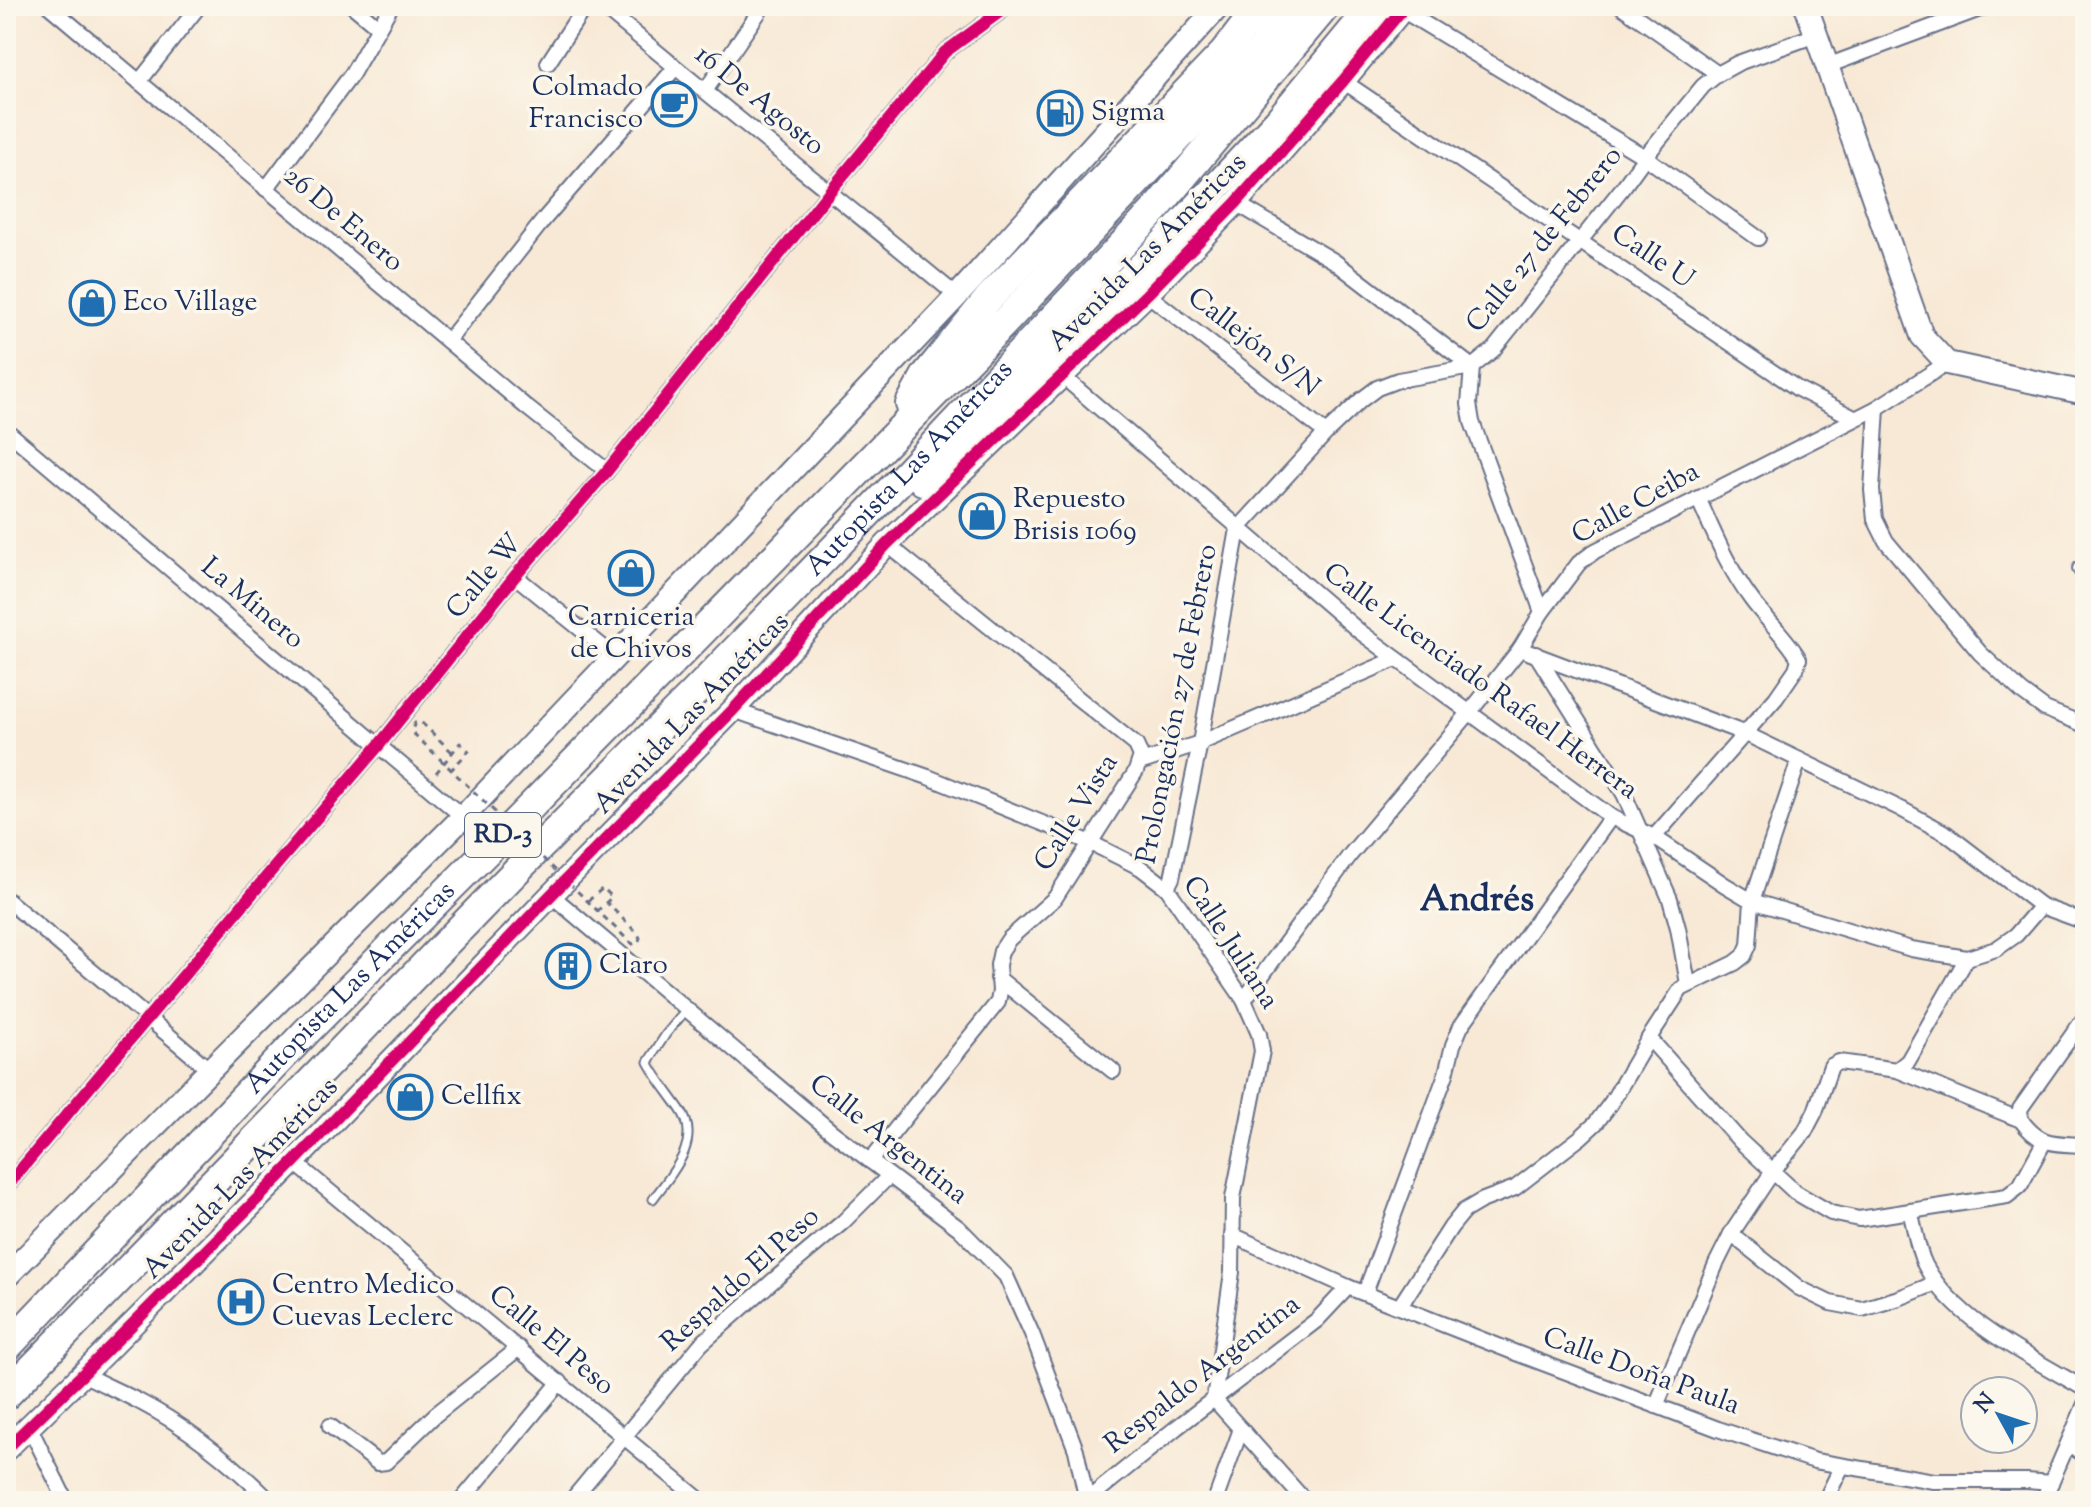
<svg xmlns="http://www.w3.org/2000/svg" width="2091" height="1507" font-family="'Sorts Mill Goudy',serif">
	<rect width="100%" height="100%" fill="#fbf7ec"/>
	<filter id="ink" filterUnits="userSpaceOnUse"><feTurbulence type="fractalNoise" baseFrequency=".0125" numOctaves="2"/><feDisplacementMap in="SourceGraphic" scale="16" xChannelSelector="R" yChannelSelector="G"/><feConvolveMatrix kernelMatrix="1 2 1 2 8 2 1 2 1" color-interpolation-filters="sRGB"/></filter>
	<filter id="wash" filterUnits="userSpaceOnUse"><feTurbulence type="fractalNoise" baseFrequency=".006" numOctaves="4" result="noise"/><feDisplacementMap in="SourceGraphic" scale="32" xChannelSelector="R" yChannelSelector="G"/><feGaussianBlur stdDeviation="1.8" result="paint"/><feColorMatrix in="noise" values="0 0 0 0 0 0 0 0 0 0 0 0 0 0 0 0 0 1.4 0 .05"/><feComposite in="paint" operator="in"/></filter>
	<g filter="url(#wash)">
		<rect width="100%" height="100%" fill="#f8e9d6"/>
	</g>
	<g filter="url(#ink)">
		<g fill="none" stroke-linecap="round" stroke-linejoin="round">
			<g stroke="#687088" stroke-width="11">
				<path id="lane" d="M 653,1199 C 672,1173 703,1141 680,1109 C 669,1093 657,1079 648,1062 L 666,1034 L 687,1009"/>
			</g>
			<g stroke="#687088" stroke-width="18">
				<g id="street">
					<path d="M 49,6 L 525,406 L 607,471"/>
					<path d="M 353,6 L 378,27"/>
					<path d="M 602,6 C 719,105 840,199 957,296"/>
					<path d="M 1621,6 L 1718,74"/>
					<path d="M 1402,10 L 1645,157 L 1758,238"/>
					<path d="M 548,63 L 585,6"/>
					<path d="M 1827,66 L 1988,6"/>
					<path d="M 1343,81 L 1798,389 L 1854,418"/>
					<path d="M 139,82 L 199,6"/>
					<path d="M 705,91 L 763,6"/>
					<path d="M 266,189 L 352,74 L 391,6"/>
					<path d="M 1236,203 L 1334,261 L 1472,367"/>
					<path d="M 1147,294 L 1326,433"/>
					<path d="M 448,341 L 545,218 L 675,68"/>
					<path d="M 1472,367 L 1469,404 L 1472,422 L 1542,612"/>
					<path d="M 1061,375 L 1359,631 L 1611,817 L 1654,837 L 1725,885 L 1752,901 L 1911,949 L 1967,958 L 1996,949 L 2016,935 L 2041,906"/>
					<path d="M 1877,408 L 1872,490 L 1875,519 L 1886,541 L 1980,653 L 2022,692 L 2045,709 L 2085,725"/>
					<path d="M 6,430 L 463,817"/>
					<path d="M 2080,569 L 2085,574"/>
					<path d="M 515,576 L 614,656"/>
					<path d="M 1520,649 L 1746,734 L 1901,809 L 1947,834 L 2041,906 L 2085,922"/>
					<path d="M 1536,654 L 1624,794 L 1670,899 L 1678,928 L 1688,984"/>
					<path d="M 733,710 L 928,777 L 1089,842 L 1141,868 L 1167,888 L 1244,1000 L 1259,1034 L 1262,1051 L 1233,1198 L 1232,1272 L 1214,1399 L 1305,1501"/>
					<path d="M 1139,763 L 1200,743 L 1396,659"/>
					<path d="M 1654,837 L 1776,698 L 1796,669 L 1799,659 C 1786,636 1766,620 1751,599 C 1728,568 1714,533 1698,498"/>
					<path d="M 1167,888 L 1172,878 L 1200,743 L 1238,529 L 1326,433 L 1361,400 L 1377,388 L 1398,380 L 1472,367 L 1493,350 L 1624,186 L 1645,157 L 1703,86 L 1718,74 L 1738,63 L 1816,35"/>
					<path d="M 551,895 L 832,1132 L 960,1229 L 1006,1276 L 1032,1334 L 1076,1450 L 1087,1501"/>
					<path d="M 6,899 L 210,1070"/>
					<path d="M 998,978 L 1113,1071"/>
					<path d="M 1244,1000 L 1350,855 L 1469,713 L 1520,649 L 1542,612 L 1579,563 L 1595,551 L 1877,408 L 1947,363"/>
					<path d="M 1649,1038 L 1740,1141 L 1795,1192 L 1831,1213 L 1859,1219 L 2007,1196 L 2020,1186 L 2044,1142"/>
					<path d="M 1897,1070 L 2021,1120 C 2040,1147 2055,1143 2085,1145"/>
					<path d="M 2021,1120 L 2020,1109 L 2085,1017"/>
					<path d="M 870,1161 L 998,1002 L 1000,991 L 998,965 L 1001,951 L 1009,939 L 1055,898 L 1136,771 L 1141,756 L 1136,745 L 887,544"/>
					<path d="M 294,1162 L 701,1501"/>
					<path d="M 6,1187 L 272,870 L 379,745 L 515,576 L 607,471 L 830,191 L 945,52 L 1008,6"/>
					<path d="M 1910,1211 C 1915,1228 1917,1249 1925,1265 C 1954,1321 2032,1358 2085,1389"/>
					<path d="M 1731,1234 L 1799,1288 L 1830,1303 L 1862,1309 L 1899,1298 L 1936,1283"/>
					<path d="M 1232,1235 L 1348,1287 L 1516,1353 L 1718,1429 L 1815,1461 L 1934,1481 L 2027,1481 L 2051,1483"/>
					<path d="M 1365,1293 L 1446,1074 L 1453,1045 L 1461,1026 L 1611,817"/>
					<path d="M 1400,1306 L 1451,1227 L 1464,1211 L 1481,1201 L 1515,1188 L 1581,1137 L 1596,1123 L 1611,1103 L 1649,1038 L 1681,989 L 1735,963 L 1744,956 L 1749,945 L 1752,901 L 1799,760"/>
					<path d="M 83,1374 C 102,1384 121,1392 140,1402 C 188,1427 232,1463 270,1501"/>
					<path d="M 1656,1406 L 1716,1264 L 1731,1234 L 1773,1171 L 1804,1133 L 1815,1112 L 1831,1066 L 1839,1062 L 1897,1070 L 1908,1061 L 1967,958"/>
					<path d="M 29,1426 L 66,1501"/>
					<path d="M 330,1426 L 378,1463 L 386,1462 L 435,1415 L 519,1348"/>
					<path d="M 2085,1434 L 2069,1443 L 2085,1456"/>
					<path d="M 1087,1500 L 1176,1428 L 1317,1320 L 1348,1287"/>
					<path d="M 461,1501 L 560,1382"/>
					<path d="M 571,1501 L 701,1344 L 775,1279 L 843,1222 L 889,1176"/>
					<path d="M 1215,1501 L 1241,1429"/>
					<path d="M 1825,1501 L 1842,1466"/>
					<path d="M 2043,1501 L 2085,1404"/>
				</g>
			</g>
			<g stroke="#687088" stroke-width="26">
				<g id="secondary">
					<path d="M 1806,6 L 1922,336 L 1947,363 L 2085,393"/>
					<path d="M 6,1277 L 210,1070 L 463,817 L 957,296 L 1219,6"/>
					<path d="M 6,1449 L 83,1374 L 294,1162 L 551,895 L 733,710 L 887,544 L 1147,294 L 1236,203 L 1343,81 L 1405,6"/>
				</g>
			</g>
			<g stroke="#687088" stroke-width="32">
				<g id="highway">
					<path d="M 910,404 L 926,375 L 989,298 L 1224,53 L 1260,6"/>
					<path d="M 923,481 L 1009,402 L 1150,258 L 1278,121 L 1373,6"/>
					<path id="s1" d="M 6,1348 L 307,1031 L 493,845 L 1003,324 L 1262,49 L 1293,6"/>
					<path id="s2" d="M 6,1395 L 520,867 L 695,692 L 907,473 L 1155,210 L 1326,6"/>
				</g>
			</g>
			<g stroke="#687088" stroke-width="3" stroke-dasharray="6 6" stroke-linecap="butt">
				<path d="M 436,773 L 460,743 L 469,751 L 451,770"/>
				<path d="M 588,901 L 603,888 L 612,897 L 595,913"/>
			</g>
			<use href="#lane" stroke="#fff" stroke-width="7"/>
			<use href="#street" stroke="#fff" stroke-width="14"/>
			<use href="#secondary" stroke="#fff" stroke-width="22"/>
			<use href="#highway" stroke="#fff" stroke-width="28"/>
			<path stroke="#687088" stroke-width="3" stroke-dasharray="6 6" stroke-linecap="butt" d="M 452,752 L 423,724 L 420,722 L 415,723 L 412,729 L 413,733 L 630,942 L 633,944 L 638,943 L 640,938 L 638,934 L 606,902"/>
			<g stroke="#fbf7ec" stroke-width="17">
				<g id="cycleway">
					<path d="M 6,1187 L 272,870 L 379,745 L 515,576 L 607,471 L 830,191 L 945,52 L 1008,6"/>
					<path d="M 6,1449 L 83,1374 L 294,1162 L 551,895 L 733,710 L 887,544 L 1147,294 L 1236,203 L 1343,81 L 1405,6"/>
				</g>
			</g>
			<use href="#cycleway" stroke="#d6006c" stroke-width="12"/>
		</g>
	</g>
	<defs>
		<g id="cafe-ring" transform="scale(2.3)"><circle r="9.5" fill="#fbf7ec" stroke="#1f6fb2" stroke-width="1.5"/><path d="M-5.5-4.5H6V0H3Q3 3.5 0 3.5H-2.5Q-5.5 3.5-5.5 0ZM3-3.2v2h1.7v-2ZM-6 4.5H4V6H-6Z" fill="#1f6fb2"/></g>
		<g id="fuel-ring" transform="scale(2.3)"><circle r="9.5" fill="#fbf7ec" stroke="#1f6fb2" stroke-width="1.5"/><path d="M-5.5-6h7V0h2V4h1.3V-2.5L3-4.5l.8-.8L6-3V5H2.5V1h-1V6h-7ZM-4.2-4.7v3.2H.2V-4.7Z" fill="#1f6fb2"/></g>
		<g id="shop-ring" transform="scale(2.3)"><circle r="9.5" fill="#fbf7ec" stroke="#1f6fb2" stroke-width="1.5"/><path d="M-5-2.5h2.3a2.7 3.5 0 0 1 5.4 0H5L5.5 6h-11ZM-1.5-2.5h3a1.5 2.3 0 0 0-3 0Z" fill="#1f6fb2"/></g>
		<g id="building-ring" transform="scale(2.3)"><circle r="9.5" fill="#fbf7ec" stroke="#1f6fb2" stroke-width="1.5"/><path d="M-4-6H4V6H1V3H-1V6H-4ZM-2.5-4.3h1.7v1.8h-1.7ZM.8-4.3h1.7v1.8H.8ZM-2.5-1h1.7V.8h-1.7ZM.8-1h1.7V.8H.8Z" fill="#1f6fb2"/></g>
		<g id="hospital-ring" transform="scale(2.3)"><circle r="9.5" fill="#fbf7ec" stroke="#1f6fb2" stroke-width="1.5"/><path d="M-5-5h3v3.5h4V-5h3V5h-3V1.5h-4V5h-3Z" fill="#1f6fb2"/></g>
	</defs>
	<g fill-rule="evenodd">
		<use href="#cafe-ring" x="674" y="104"/>
		<use href="#fuel-ring" x="1060" y="113"/>
		<use href="#shop-ring" x="92" y="303"/>
		<use href="#shop-ring" x="982" y="516"/>
		<use href="#shop-ring" x="631" y="573"/>
		<use href="#building-ring" x="568" y="966"/>
		<use href="#shop-ring" x="410" y="1097"/>
		<use href="#hospital-ring" x="241" y="1302"/>
	</g>
	<g text-anchor="middle" dominant-baseline="central" stroke-width="7" stroke-linejoin="round" paint-order="stroke">
		<rect fill="#fbf7ec" stroke="#5e6b89" stroke-width="2" x="465" y="813" width="76" height="44" rx="6"/>
		<g font-size="26" font-weight="bold" fill="#1b2f5e">
			<text x="503" y="835">RD-3</text>
		</g>
		<g font-size="28" fill="#1b2f5e" stroke="#fbf7ec" text-anchor="start">
			<text x="643" y="88" text-anchor="end">Colmado<tspan x="643" dy="32">Francisco</tspan></text>
			<text x="1091" y="113">Sigma</text>
			<text x="123" y="303">Eco Village</text>
			<text x="1013" y="500">Repuesto<tspan x="1013" dy="32">Brisis 1069</tspan></text>
			<text x="631" y="618" text-anchor="middle">Carniceria<tspan x="631" dy="32">de Chivos</tspan></text>
			<text x="599" y="966">Claro</text>
			<text x="441" y="1097">Cellfix</text>
			<text x="272" y="1286">Centro Medico<tspan x="272" dy="32">Cuevas Leclerc</tspan></text>
		</g>
		<g font-size="28" fill="#1b2f5e" stroke="#fbf7ec">
			<text transform="translate(759 101) rotate(39)">16 De Agosto</text>
			<text transform="translate(343 220) rotate(40)">26 De Enero</text>
			<text transform="translate(1545 240) rotate(-51)">Calle 27 de Febrero</text>
			<text transform="translate(1148 253) rotate(-45)">Avenida Las Américas</text>
			<text transform="translate(1652 257) rotate(34)">Calle U</text>
			<text transform="translate(1253 343) rotate(38)">Callejón S/N</text>
			<text stroke="none"><textPath href="#s2" startOffset="1294">Autopista Las Américas</textPath></text>
			<text transform="translate(1636 504) rotate(-29)">Calle Ceiba</text>
			<text transform="translate(485 577) rotate(-50)">Calle W</text>
			<text transform="translate(252 604) rotate(40)">La Minero</text>
			<text transform="translate(1480 682) rotate(36)">Calle Licenciado Rafael Herrera</text>
			<text transform="translate(1178 704) rotate(-79)">Prolongación 27 de Febrero</text>
			<text transform="translate(692 714) rotate(-46)">Avenida Las Américas</text>
			<text transform="translate(1077 813) rotate(-58)">Calle Vista</text>
			<text transform="translate(1230 943) rotate(57)">Calle Juliana</text>
			<text stroke="none"><textPath href="#s1" startOffset="498">Autopista Las Américas</textPath></text>
			<text transform="translate(888 1140) rotate(38)">Calle Argentina</text>
			<text transform="translate(241 1179) rotate(-46)">Avenida Las Américas</text>
			<text transform="translate(741 1280) rotate(-42)">Respaldo El Peso</text>
			<text transform="translate(551 1341) rotate(40)">Calle El Peso</text>
			<text transform="translate(1641 1372) rotate(20)">Calle Doña Paula</text>
			<text transform="translate(1203 1375) rotate(-38)">Respaldo Argentina</text>
		</g>
		<g font-size="36" font-weight="bold" fill="#1b2f5e" stroke="#fbf7ec">
			<text x="1477" y="901">Andrés</text>
		</g>
	</g>
	<rect width="2091" height="1507" fill="none" stroke="#fbf7ec" stroke-width="32"/>
	<g transform="translate(1999 1415) rotate(310)"><circle r="38" fill="#fbf7ec" stroke="#a1a7b3" stroke-width="2"/>
	<path d="M0-6L14 30L0 20L-14 30Z" fill="#1f6fb2"/>
	<text y="-12" font-size="22" font-weight="bold" text-anchor="middle" fill="#1b2f5e">N</text>
	</g>
</svg>
